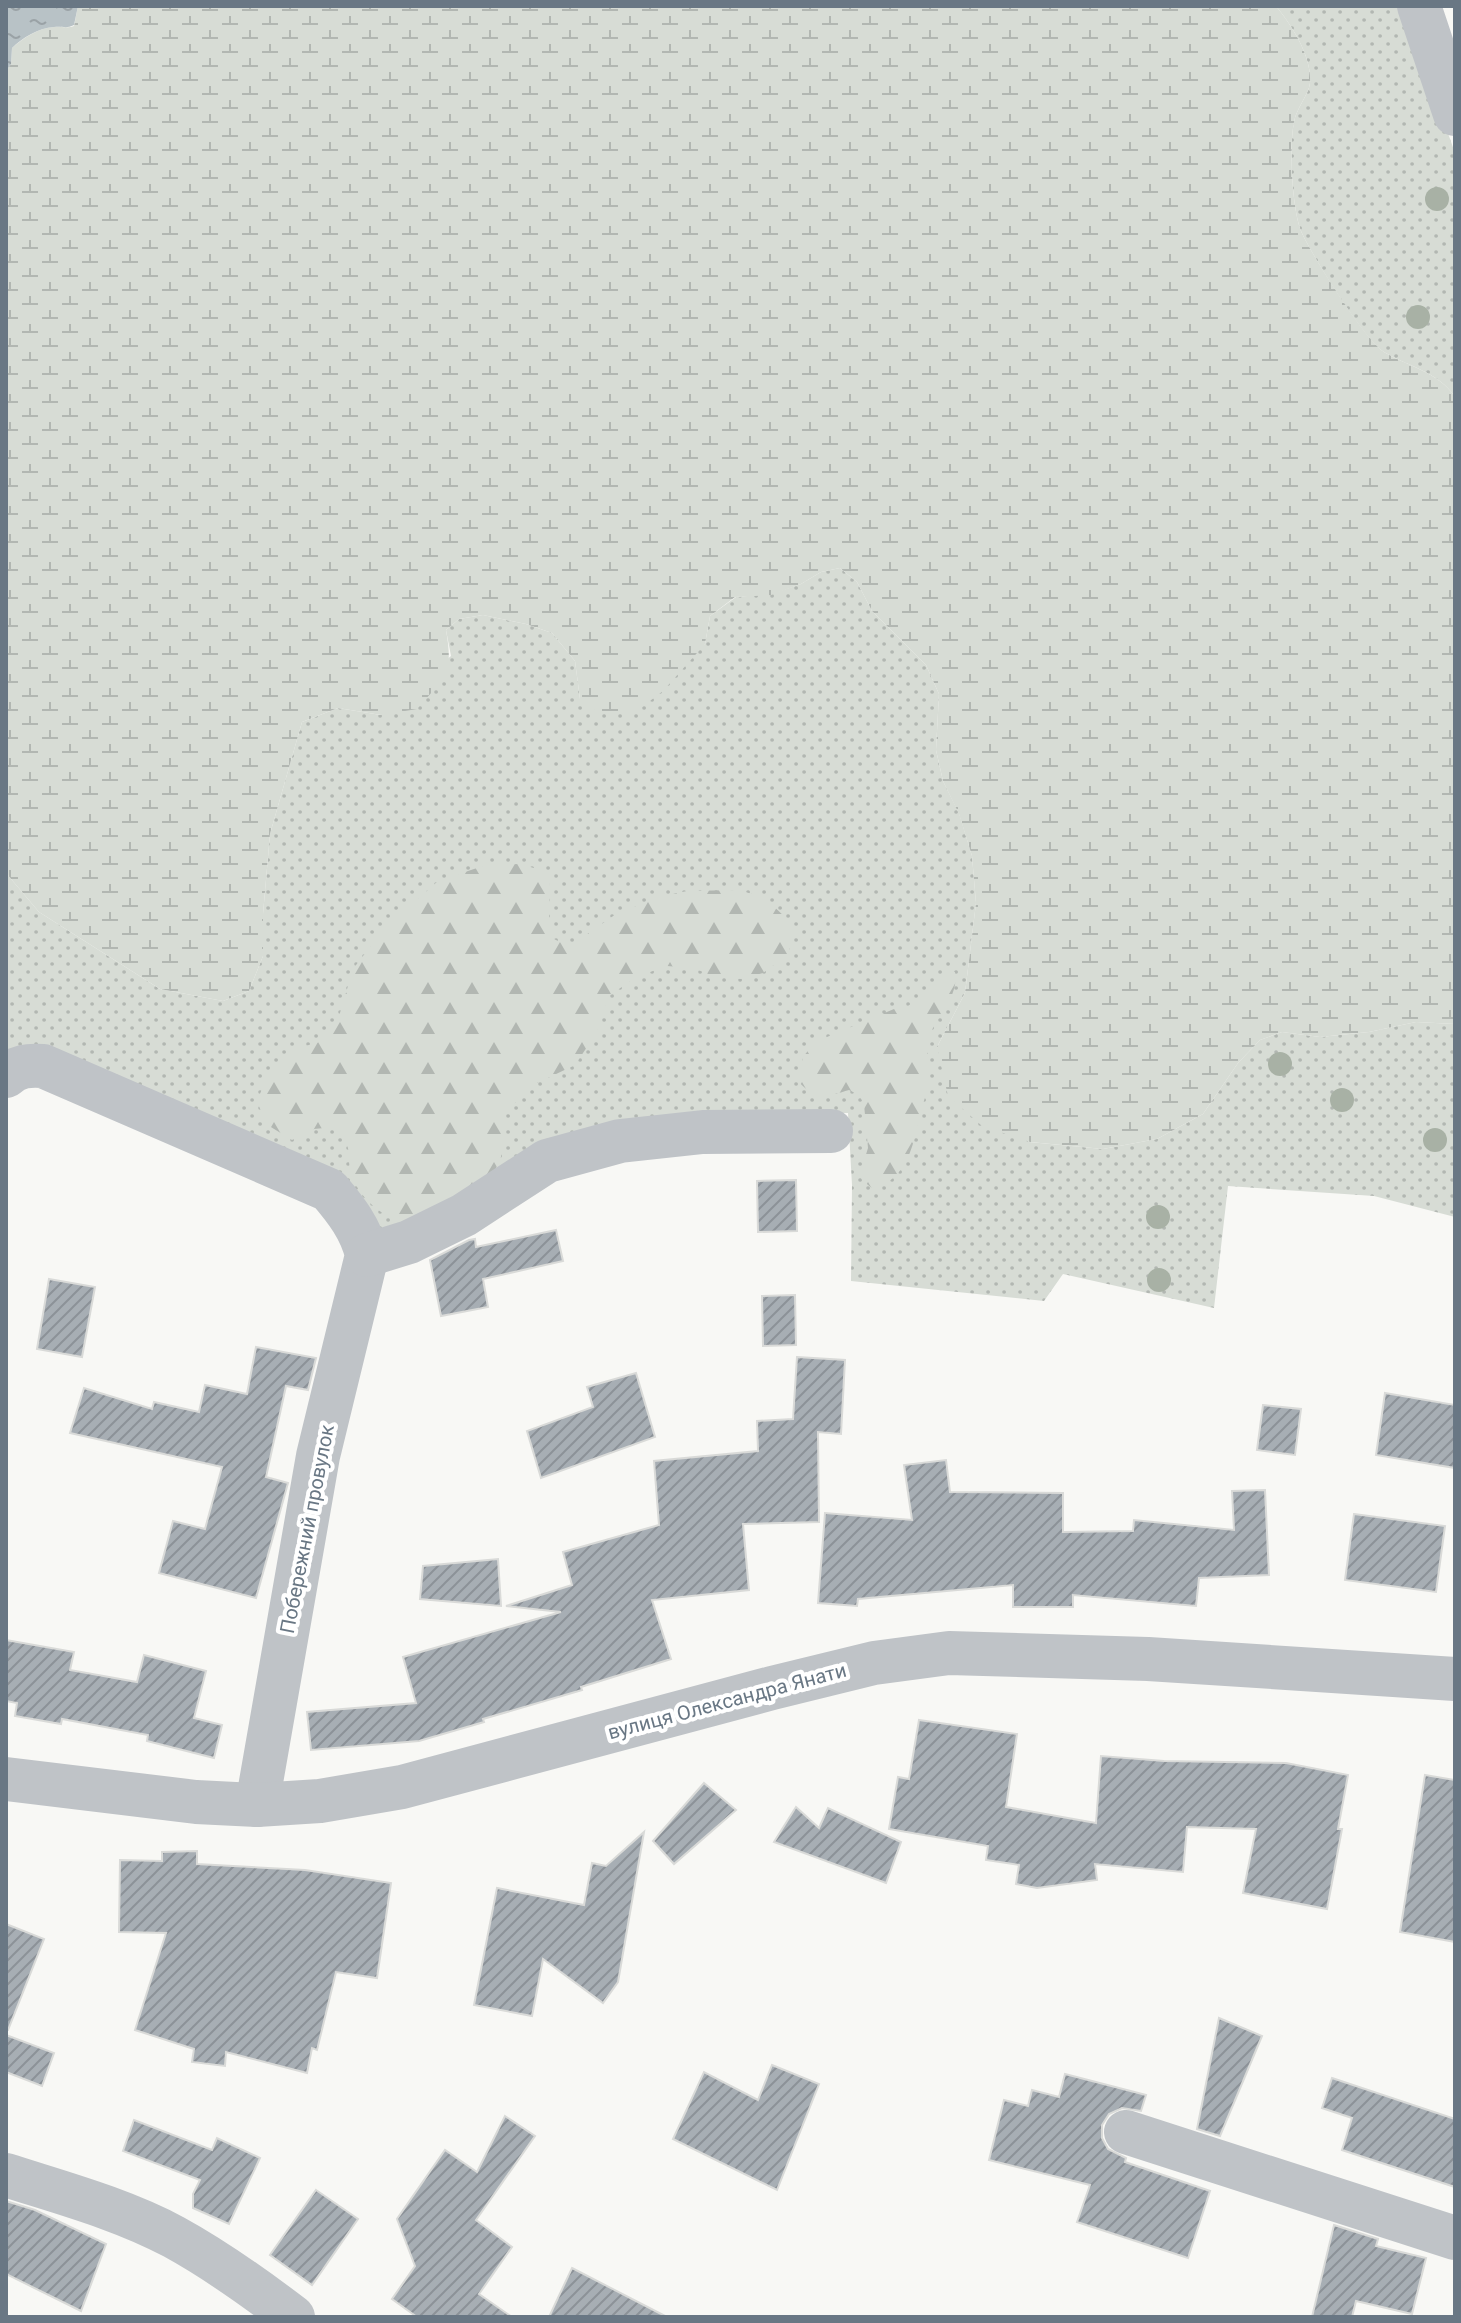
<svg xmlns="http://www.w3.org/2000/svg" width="1461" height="2323" font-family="Roboto,sans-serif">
	<defs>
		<pattern id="grass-dots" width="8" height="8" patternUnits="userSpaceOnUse" patternTransform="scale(2)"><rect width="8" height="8" fill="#d7dcd5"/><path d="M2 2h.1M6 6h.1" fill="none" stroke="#b2b7b2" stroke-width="1.8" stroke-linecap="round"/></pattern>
		<pattern id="forest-firs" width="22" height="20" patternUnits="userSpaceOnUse" patternTransform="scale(2)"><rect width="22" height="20" fill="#d7dcd5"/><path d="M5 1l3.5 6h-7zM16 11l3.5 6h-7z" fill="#b2b7b2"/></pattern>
		<pattern id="wetland-marsh" width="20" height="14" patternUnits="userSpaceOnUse" patternTransform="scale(2)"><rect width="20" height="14" fill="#d7dcd5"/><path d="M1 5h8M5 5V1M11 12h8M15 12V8" fill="none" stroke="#b2b7b2"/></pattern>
		<pattern id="water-ripples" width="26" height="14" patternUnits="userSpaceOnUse" patternTransform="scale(2)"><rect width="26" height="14" fill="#b8c2c6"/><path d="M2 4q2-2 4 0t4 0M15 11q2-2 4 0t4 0" fill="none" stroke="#9aa2a6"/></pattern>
		<pattern id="building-hatch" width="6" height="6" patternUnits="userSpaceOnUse" patternTransform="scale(2)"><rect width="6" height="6" fill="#a7aeb4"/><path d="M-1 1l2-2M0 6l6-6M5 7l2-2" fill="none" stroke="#8c9298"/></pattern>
	</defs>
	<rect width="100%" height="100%" fill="#f8f8f5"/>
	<g fill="url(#grass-dots)">
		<path d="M 1276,6 L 1403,6 L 1455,153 L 1455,397 C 1439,372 1407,366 1384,352 C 1364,340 1311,254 1301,231 C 1292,208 1289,147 1294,122 C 1296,109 1309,94 1310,83 C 1312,56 1292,26 1276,6 Z"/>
		<path d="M 840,568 L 857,582 L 872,611 L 926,665 L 939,694 L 936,750 L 943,781 L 959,813 L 972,856 L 976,903 L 965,993 L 937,1047 L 1029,1142 L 1103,1149 L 1157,1139 L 1203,1114 L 1238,1063 L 1260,1040 L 1282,1032 L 1320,1037 L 1369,1032 L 1416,1022 L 1455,1024 L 1455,1217 L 1374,1196 L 1228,1186 L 1214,1308 L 1063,1274 L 1044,1301 L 851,1281 L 852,1185 L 848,1113 L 699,1112 L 391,1240 L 6,1067 L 6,873 L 39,912 L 160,989 L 223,1001 L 249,991 L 263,956 L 263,914 L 270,834 L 302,722 L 338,708 L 381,715 L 451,656 L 446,630 L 459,619 L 483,615 L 526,624 L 552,633 L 575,661 L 580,699 L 705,644 L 710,616 L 736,597 L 771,594 L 801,584 L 821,572 Z"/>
	</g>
	<g fill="url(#forest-firs)">
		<path d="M 521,864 L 540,870 L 550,881 L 549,924 L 552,938 L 562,943 L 576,942 L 616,914 L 659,897 L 687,891 L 739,890 L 765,898 L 787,919 L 793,942 L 786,956 L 763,973 L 741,979 L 716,977 L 693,968 L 667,966 L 636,977 L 609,996 L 597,1032 L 575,1065 L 533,1085 L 505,1113 L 501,1157 L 493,1175 L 402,1225 C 382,1214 361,1200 353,1178 C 343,1152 358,1153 334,1127 L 314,1129 L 292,1140 L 266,1124 L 257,1101 L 267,1077 L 289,1051 L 319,1042 L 337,1023 L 353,969 L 383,930 L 438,881 L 486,865 Z"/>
		<path d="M 955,972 C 959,999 936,1014 929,1038 C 925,1050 930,1063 929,1075 C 929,1087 924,1100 921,1111 C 914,1143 908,1179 873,1189 L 862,1180 L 860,1174 L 868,1148 L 864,1104 L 859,1095 L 849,1090 C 826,1097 815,1100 798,1081 L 803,1057 L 815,1042 L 894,1009 L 905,1008 L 919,999 L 947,973 Z"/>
	</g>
	<path fill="url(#wetland-marsh)" d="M 78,6 L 1276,6 C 1292,26 1312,56 1310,83 C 1309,94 1296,109 1294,122 C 1289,147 1292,208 1301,231 C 1311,254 1365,340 1384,352 C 1407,366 1439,372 1455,397 L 1455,1024 L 1416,1022 L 1369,1032 L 1320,1037 L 1282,1032 L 1260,1040 L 1238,1063 L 1203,1114 L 1157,1139 L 1103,1149 L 1030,1142 L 982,1126 L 948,1096 L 937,1047 L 965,993 L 976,903 L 972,856 L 959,814 L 943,781 L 936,750 L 939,694 L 926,665 L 872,611 L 857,582 L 840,568 L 821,572 L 801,584 L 771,595 L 735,597 L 710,616 L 705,644 L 663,691 L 642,707 L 620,713 L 600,714 L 580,699 L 575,661 L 552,633 L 526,624 L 483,615 L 459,619 L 446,630 C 454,675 445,677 417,709 L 381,715 L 338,708 L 302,722 L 270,834 L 263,914 L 263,956 L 249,991 L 223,1001 L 160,989 L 39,912 L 6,873 L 6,71 L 11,64 L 12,48 C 23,38 38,28 54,27 C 62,26 66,29 74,26 Z"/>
	<path fill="url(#water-ripples)" d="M 6,6 L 78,6 L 74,25 C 66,29 63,26 54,27 C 38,28 22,38 12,48 L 11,64 L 6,71 Z"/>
	<g fill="url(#building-hatch)" stroke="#d9dad8" stroke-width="2">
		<path d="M 796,1180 L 797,1231 L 758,1232 L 757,1181 Z"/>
		<path d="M 556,1230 L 563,1261 L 483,1279 L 488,1307 L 441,1316 L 430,1260 L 469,1240 L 475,1239 L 476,1247 Z"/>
		<path d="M 49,1279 L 95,1287 L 82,1357 L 37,1349 Z"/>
		<path d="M 795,1295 L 796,1345 L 763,1346 L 762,1296 Z"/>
		<path d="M 256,1347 L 316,1358 L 308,1390 L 286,1386 L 266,1477 L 288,1483 L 256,1598 L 159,1573 L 173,1521 L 205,1529 L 222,1467 L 70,1433 L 84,1388 L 152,1409 L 154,1402 L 199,1412 L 205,1385 L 247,1394 Z"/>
		<path d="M 797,1357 L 845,1360 L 841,1434 L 818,1432 L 819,1522 L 743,1524 L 749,1590 L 652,1600 L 671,1659 L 581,1687 L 582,1690 L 483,1719 L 484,1722 L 419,1741 L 311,1750 L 307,1712 L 416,1703 L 403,1657 L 561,1612 L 506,1606 L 572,1585 L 563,1552 L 659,1525 L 654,1461 L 758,1451 L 757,1421 L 793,1419 Z"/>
		<path d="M 636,1373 L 655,1437 L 541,1478 L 527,1431 L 593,1407 L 587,1387 Z"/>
		<path d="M 1385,1393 L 1455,1405 L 1455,1468 L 1376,1455 Z"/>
		<path d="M 1263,1405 L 1301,1409 L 1295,1455 L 1257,1450 Z"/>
		<path d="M 946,1460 L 950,1492 L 1063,1493 L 1063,1532 L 1133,1531 L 1134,1520 L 1234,1530 L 1232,1491 L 1265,1490 L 1269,1575 L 1199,1578 L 1196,1606 L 1073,1595 L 1073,1607 L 1013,1607 L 1013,1585 L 858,1599 L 857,1606 L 818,1603 L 825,1513 L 912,1520 L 904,1465 Z"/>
		<path d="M 1354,1514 L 1445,1526 L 1436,1592 L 1345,1580 Z"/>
		<path d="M 498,1559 L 501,1606 L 420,1599 L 423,1566 Z"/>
		<path d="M 6,1640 L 74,1652 L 70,1670 L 137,1682 L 144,1655 L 206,1671 L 194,1718 L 222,1725 L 214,1758 L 147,1741 L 148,1735 L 62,1719 L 61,1724 L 15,1716 L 17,1703 L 6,1701 Z"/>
		<path d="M 919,1720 L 1017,1734 L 1006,1807 L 1096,1823 L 1101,1756 L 1164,1761 L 1286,1763 L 1348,1775 L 1338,1829 L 1342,1829 L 1327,1909 L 1243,1893 L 1256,1829 L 1187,1827 L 1183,1872 L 1095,1864 L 1097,1880 L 1037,1888 L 1016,1884 L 1019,1865 L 986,1860 L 988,1846 L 889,1829 L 898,1777 L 909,1779 Z"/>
		<path d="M 1425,1775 L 1455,1780 L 1455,1942 L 1400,1932 Z"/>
		<path d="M 704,1783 L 736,1810 L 674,1864 L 653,1841 Z"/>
		<path d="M 796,1807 L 819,1828 L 828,1808 L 901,1842 L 886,1883 L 774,1842 Z"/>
		<path d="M 644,1832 L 618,1982 L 603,2003 L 543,1959 L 532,2016 L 474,2005 L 497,1888 L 584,1905 L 592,1863 L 606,1866 Z"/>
		<path d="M 197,1851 L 197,1864 L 305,1870 L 391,1883 L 377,1978 L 336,1972 L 317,2050 L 312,2048 L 307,2073 L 226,2052 L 225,2066 L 192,2062 L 194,2049 L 135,2030 L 166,1933 L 119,1932 L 120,1860 L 162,1861 L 162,1852 Z"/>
		<path d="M 6,1924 L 44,1939 L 8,2030 L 6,2030 Z"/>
		<path d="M 1219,2018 L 1262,2036 L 1220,2136 L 1197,2129 Z"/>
		<path d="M 6,2035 L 54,2053 L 42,2086 L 6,2072 Z"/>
		<path d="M 772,2065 L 819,2084 L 777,2190 L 673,2139 L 704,2072 L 758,2100 Z"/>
		<path d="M 1065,2074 L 1146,2095 L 1141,2111 L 1122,2108 L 1109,2114 L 1102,2125 L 1102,2138 L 1108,2149 L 1126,2158 L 1125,2162 L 1210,2191 L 1188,2258 L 1077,2222 L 1090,2185 L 989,2160 L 1004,2100 L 1028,2106 L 1032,2090 L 1059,2097 Z"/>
		<path d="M 1332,2078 L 1455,2119 L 1455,2187 L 1342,2150 L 1352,2118 L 1322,2108 Z"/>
		<path d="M 505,2116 L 535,2136 L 476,2220 L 512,2247 L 479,2294 L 512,2317 L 417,2317 L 392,2299 L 415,2266 L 397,2219 L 445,2150 L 477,2172 Z"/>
		<path d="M 134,2120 L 212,2150 L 217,2138 L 260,2158 L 229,2224 L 193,2208 L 193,2194 L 200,2180 L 123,2151 Z"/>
		<path d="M 316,2190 L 358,2219 L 312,2285 L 270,2255 Z"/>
		<path d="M 6,2201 L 35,2210 L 106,2244 L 81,2311 L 6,2274 Z"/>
		<path d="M 1334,2225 L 1378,2239 L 1376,2246 L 1426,2258 L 1412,2314 L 1356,2301 L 1352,2317 L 1312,2317 Z"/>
		<path d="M 572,2268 L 667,2317 L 549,2317 Z"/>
	</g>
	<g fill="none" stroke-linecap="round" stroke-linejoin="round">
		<g stroke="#bfc3c7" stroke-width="44">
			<path d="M 1419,6 L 1455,114"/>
			<path d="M 6,1076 C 18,1066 28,1065 43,1066 L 329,1190 C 346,1210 361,1229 367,1255 L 318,1456 L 257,1805"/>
			<path d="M 367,1255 L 409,1242 L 464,1215 L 547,1161 L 620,1141 L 703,1132 L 831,1131"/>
			<path d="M 6,1779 L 196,1802 L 257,1805 L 320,1801 L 402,1787 L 772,1688 L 874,1663 L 949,1653 L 1148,1659 L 1455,1679"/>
			<path d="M 1126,2132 L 1455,2238"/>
			<path d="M 6,2175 C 62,2193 122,2209 174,2237 C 216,2260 255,2288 293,2317"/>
		</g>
	</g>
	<g fill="#a8b1a5">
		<circle cx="1437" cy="199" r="12"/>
		<circle cx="1418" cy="317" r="12"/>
		<circle cx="1280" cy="1064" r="12"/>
		<circle cx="1342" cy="1100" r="12"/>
		<circle cx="1435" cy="1140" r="12"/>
		<circle cx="1158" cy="1217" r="12"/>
		<circle cx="1159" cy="1280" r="12"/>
	</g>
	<g text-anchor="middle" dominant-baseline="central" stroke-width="8" stroke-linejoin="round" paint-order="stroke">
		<g font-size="20" fill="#697784" stroke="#fff">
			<text transform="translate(307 1529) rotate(-79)">Побережний провулок</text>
			<text transform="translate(727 1701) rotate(-15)">вулиця Олександра Янати</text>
		</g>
	</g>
	<rect width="1461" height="2323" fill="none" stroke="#697784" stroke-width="16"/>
</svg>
